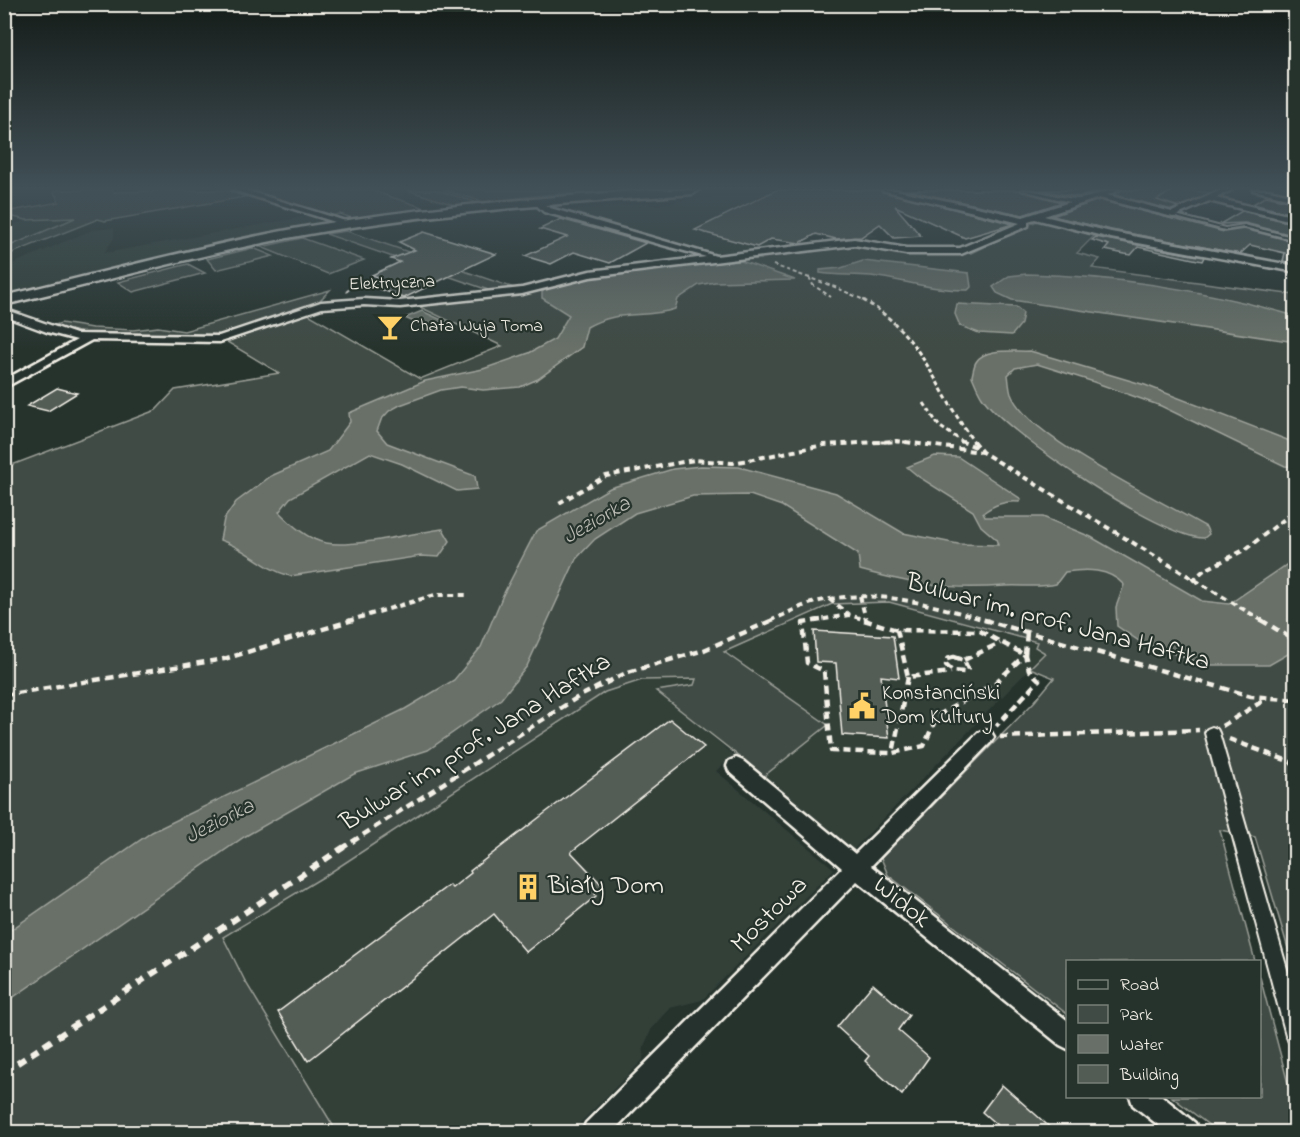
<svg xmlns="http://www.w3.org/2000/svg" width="1300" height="1137" font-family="'Indie Flower',sans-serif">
	<rect width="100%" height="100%" fill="#26332d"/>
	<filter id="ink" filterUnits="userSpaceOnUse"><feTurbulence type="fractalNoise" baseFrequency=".0167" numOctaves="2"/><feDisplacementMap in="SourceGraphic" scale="12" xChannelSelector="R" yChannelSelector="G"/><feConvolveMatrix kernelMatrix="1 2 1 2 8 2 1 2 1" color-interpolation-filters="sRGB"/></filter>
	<g filter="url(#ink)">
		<g fill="#333f39">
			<path d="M 770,192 L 811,202 L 844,227 L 878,236 L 834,241 L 793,230 L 767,247 L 772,249 L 713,254 L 559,211 L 649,203 L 650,205 L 675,203 L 674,201 Z"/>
			<path d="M 309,216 L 323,222 L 245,237 L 5,293 L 5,267 L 92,230 L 114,228 L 114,238 L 104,253 Z"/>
			<path d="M 77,218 L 9,246 L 5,245 L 5,228 L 26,220 Z"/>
			<path d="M 879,602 L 889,602 L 1037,643 L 1045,653 L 853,850 L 764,776 L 828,725 L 724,652 L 832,604 Z"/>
			<path d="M 696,679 L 694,685 L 657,691 L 734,755 L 716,771 L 834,869 L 702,1000 L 670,1008 L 664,1014 L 652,1028 L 644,1046 L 643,1060 L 571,1132 L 337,1132 L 245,981 L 223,937 L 328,874 L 605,692 L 642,680 Z"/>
		</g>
		<g fill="#414b45" stroke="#9a9e96" stroke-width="1.5">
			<path d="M 53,190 L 113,190 L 114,192 L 226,190 L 245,197 L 105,221 L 98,219 L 5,256 L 5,248 L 75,218 L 26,220 L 5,215 L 5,212 L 59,202 Z"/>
			<path d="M 244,190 L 370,190 L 425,208 L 355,219 L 340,214 L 331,216 Z"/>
			<path d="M 407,190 L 436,190 L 479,203 L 458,206 Z"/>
			<path d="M 443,190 L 586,190 L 485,202 Z"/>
			<path d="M 1178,190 L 1215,193 L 1182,207 L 1156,200 L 1161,195 Z"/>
			<path d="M 1041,219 L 1097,233 L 1077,253 L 1100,259 L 1092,268 L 1295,295 L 1295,972 L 1255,837 L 1220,830 L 1255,961 L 1068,962 L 1067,1014 L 888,875 L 881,858 L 1035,701 L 1054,678 L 1030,668 L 1045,653 L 1035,647 L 1037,642 L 889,602 L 832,604 L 724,652 L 828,725 L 764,776 L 656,691 L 694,685 L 696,679 L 642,680 L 605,692 L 328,874 L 223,937 L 245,981 L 337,1132 L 5,1132 L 4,468 L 156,410 L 175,390 L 279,373 L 227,342 L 305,312 L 420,379 L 502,346 L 418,306 L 419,303 L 525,291 L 567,279 L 726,260 L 760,259 L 755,256 L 851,244 L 908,255 L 971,253 Z"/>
			<path d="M 347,231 L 520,290 L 494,292 L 326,234 Z"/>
			<path d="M 302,238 L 364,260 L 328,274 L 261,247 Z"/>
			<path d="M 253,248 L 273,256 L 216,270 L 207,259 Z"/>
			<path d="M 188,264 L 205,273 L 133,292 L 118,282 Z"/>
			<path d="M 330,290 L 315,305 L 214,338 L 87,334 L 52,326 L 61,323 L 92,328 L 133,330 L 158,327 L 184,331 Z"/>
			<path d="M 1260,977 L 1295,1110 L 1295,1132 L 1218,1132 L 1172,1097 L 1260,1096 Z"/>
		</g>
		<g fill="#676f68" stroke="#9fa39b" stroke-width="1.5">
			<path d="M 741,261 L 795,280 L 715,282 L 699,285 L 678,299 L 675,309 C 642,319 618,309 587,327 L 582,347 L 538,379 L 520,387 L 483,390 L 461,387 L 441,390 L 400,405 L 389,411 L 381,420 L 377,431 L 387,443 L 475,476 L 477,489 L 457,491 L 402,464 L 370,453 L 290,498 L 279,512 C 291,524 308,540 326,543 C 355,548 412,533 443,529 L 450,541 L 439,557 L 421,556 L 290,576 C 263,569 246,548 220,540 L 224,519 L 236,502 L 271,476 L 328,451 L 350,422 L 349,413 L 425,381 L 483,369 L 529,353 L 555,339 L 569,315 L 542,298 L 542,292 C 564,270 705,264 741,261 Z"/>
			<path d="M 863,261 L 969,273 L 971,287 L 968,290 C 936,291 904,280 871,276 C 854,274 838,276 820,273 L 820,270 L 841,268 Z"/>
			<path d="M 1027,274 C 1117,276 1209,291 1295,316 L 1295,342 L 1012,300 L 997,293 L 993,287 L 1009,276 Z"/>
			<path d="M 957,304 L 1016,307 L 1023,313 L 1021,324 L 1012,335 L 979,333 L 960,326 L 955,314 Z"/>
			<path d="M 422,311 L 446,322 L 429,329 L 405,318 Z"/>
			<path d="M 1030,351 L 1145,385 L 1295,443 L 1295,467 L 1285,466 L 1161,406 L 1091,381 L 1037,364 L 1015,368 L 1008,375 C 1009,381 1009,388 1011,394 C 1027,438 1163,501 1206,527 L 1209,534 L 1204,538 C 1163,539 1006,434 982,397 C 978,391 975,383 972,376 C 973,372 974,365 976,362 C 985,347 1016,352 1030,351 Z"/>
			<path d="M 935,456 L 958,457 L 1021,499 L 1019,502 C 1005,501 995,504 983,513 L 985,517 L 1043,517 L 1091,537 L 1202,601 L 1229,604 L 1295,559 L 1295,650 L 1269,665 L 1207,665 L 1142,643 L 1117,626 L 1116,607 L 1124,585 C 1109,568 1086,569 1065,572 L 1056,584 C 1039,588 1022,585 1005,586 C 948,590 915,585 860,570 L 858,554 L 782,506 L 750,495 L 693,496 L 635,513 L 595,539 L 576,559 L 527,666 L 501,699 L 428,750 L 354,774 L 244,837 L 5,1003 L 5,934 L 152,832 L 405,709 L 454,680 L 481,647 L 503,595 L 536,531 L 610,488 L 673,469 L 701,466 L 739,467 L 836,493 L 903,533 L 958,544 L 998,545 L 996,539 L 981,526 L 973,511 L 919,477 L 907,467 Z"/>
		</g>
		<g fill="#525c55" stroke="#f4f1e8" stroke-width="1.5">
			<path d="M 776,190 L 880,190 L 1013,224 L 965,238 L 895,206 L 921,236 L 894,238 L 880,224 L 861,237 L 836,239 L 816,234 L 800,243 L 771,239 L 757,247 L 695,230 Z"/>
			<path d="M 906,190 L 1020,190 L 1062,202 L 1023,215 Z"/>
			<path d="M 1040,190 L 1104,190 L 1078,197 Z"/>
			<path d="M 1121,190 L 1173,190 L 1157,200 L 1178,207 L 1172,210 L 1114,195 Z"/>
			<path d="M 1266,196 L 1296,203 L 1296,215 L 1253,204 Z"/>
			<path d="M 1099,200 L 1224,232 L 1244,229 L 1296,242 L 1296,264 L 1283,261 L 1285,253 L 1250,245 L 1240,254 L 1111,230 L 1052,216 Z"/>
			<path d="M 1242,211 L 1296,224 L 1296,236 L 1245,223 L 1220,224 Z"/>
			<path d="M 561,219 L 646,243 L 610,263 L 574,252 L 551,264 L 525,256 L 567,237 L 540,229 Z"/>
			<path d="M 424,232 L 496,254 L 404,298 L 366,284 L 378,277 L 372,275 L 400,262 L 391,259 L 415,250 L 399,242 Z"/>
			<path d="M 1096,237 L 1111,240 L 1204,257 L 1202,261 L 1138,247 L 1131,255 L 1125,254 L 1105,250 L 1109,245 L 1092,240 Z"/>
			<path d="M 57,388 L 77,393 L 48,411 L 27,406 Z"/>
			<path d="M 814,631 L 893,636 L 899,678 L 881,676 L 889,738 L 842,735 L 836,663 L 816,662 Z"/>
			<path d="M 670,719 L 704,747 L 571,852 L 603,886 L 595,894 L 596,896 L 526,952 L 494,914 L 308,1061 L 278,1012 L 449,885 L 452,888 L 471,873 L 470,871 L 545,813 Z"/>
			<path d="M 873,984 L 909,1015 L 898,1030 L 929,1057 L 902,1095 L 865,1061 L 869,1056 L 837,1027 Z"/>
			<path d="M 1002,1085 L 1035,1114 L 1055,1132 L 1005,1132 L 982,1112 Z"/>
		</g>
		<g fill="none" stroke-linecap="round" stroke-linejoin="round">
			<g stroke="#f4f1e8" stroke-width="4">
				<g id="service">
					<path d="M 655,190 L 660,190 L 658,191 Z"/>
					<path d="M 1172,214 L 1225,228 L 1244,225 L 1296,238 L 1296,240 L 1244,227 L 1225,230 L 1172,216 Z"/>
				</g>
			</g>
			<g stroke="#f4f1e8" stroke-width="4">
				<path id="pedestrian" d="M 1212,727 L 1217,729 L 1219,733 L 1296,1000 L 1296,1044 L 1289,1042 L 1286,1035 L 1205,733 L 1207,729 Z"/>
			</g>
			<g stroke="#f4f1e8" stroke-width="5">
				<g id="minor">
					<path d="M 233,190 L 245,190 L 355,224 L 348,226 Z"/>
					<path d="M 882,190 L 896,190 L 1023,217 L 1070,202 L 1022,190 C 1041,190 1060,199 1078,199 C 1090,199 1102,190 1119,190 L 1107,195 L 1172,212 L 1221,190 L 1231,190 L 1216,198 L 1296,217 L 1296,222 L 1209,201 L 1173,217 L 1099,198 L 1044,216 L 1111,232 L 1296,266 L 1296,272 L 1111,238 L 1035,219 L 1028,221 L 1028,226 L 961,254 L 906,254 L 854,245 L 590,277 L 522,294 L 400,307 L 364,305 L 322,308 L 220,342 L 92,340 L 4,388 L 4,380 L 77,340 L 47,332 L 4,316 L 4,309 L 76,334 L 219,336 L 321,302 L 364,299 L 400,301 L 522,288 L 590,271 L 706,257 L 544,212 L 534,203 L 538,201 L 550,208 L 716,256 L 854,239 L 906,248 L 960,248 L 1020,223 Z"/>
					<path d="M 1253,190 L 1268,190 L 1296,196 L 1296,200 Z"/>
					<path d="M 985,730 L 991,732 L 994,737 L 991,742 L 871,866 L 1068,1021 L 1068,1049 L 1060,1045 L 857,881 L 612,1132 L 582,1132 L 586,1123 L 842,868 L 729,771 L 727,766 L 729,761 L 736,758 L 743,761 L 855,854 L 979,732 Z"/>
					<path d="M 1130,1096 L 1162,1096 L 1195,1123 L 1199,1132 L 1167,1132 L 1133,1105 Z"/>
				</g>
			</g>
			<g stroke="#f4f1e8" stroke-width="5">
				<path id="secondary" d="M 648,190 L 699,190 L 693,194 C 565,203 436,212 309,234 C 207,252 106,281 4,305 L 4,296 C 106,272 207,244 310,226 C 422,207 535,198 648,190 Z"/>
			</g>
			<g stroke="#f4f1e8" stroke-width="2" stroke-dasharray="4 3" stroke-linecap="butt">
				<path d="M 773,265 L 835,287 L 866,301"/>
				<path d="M 809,277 L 813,285 L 831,297"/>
				<path d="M 346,292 L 353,286"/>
			</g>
			<g stroke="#f4f1e8" stroke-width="3" stroke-dasharray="4.5 3" stroke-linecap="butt">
				<path d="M 863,300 C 923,334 936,391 974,442"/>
				<path d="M 924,403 L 939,426 L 963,442"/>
				<path d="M 873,442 L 907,442"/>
			</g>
			<g stroke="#f4f1e8" stroke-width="4" stroke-dasharray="6 4.5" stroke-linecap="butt">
				<path d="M 960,441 L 976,447"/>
				<path d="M 973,441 L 982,452 L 1263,621"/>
				<path d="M 559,503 L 606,476 L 694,460 L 733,463 L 824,445 L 897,441 L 982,452"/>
				<path d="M 1192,581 L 1203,571 L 1246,549 L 1296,510"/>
				<path d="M 860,596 L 866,620"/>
				<path d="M 829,599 L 849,615 L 869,621"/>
				<path d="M 348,621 L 435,595 L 470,595"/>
				<path d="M 770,621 C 784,615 798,607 812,603 C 872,586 932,605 989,621"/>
				<path d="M 813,621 L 849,615"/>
			</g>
			<g stroke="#f4f1e8" stroke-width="4.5" stroke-dasharray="8 5" stroke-linecap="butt">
				<path d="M 821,620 L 803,623 L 807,663 L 824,671 L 831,751 L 893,753"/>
				<path d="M 864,620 L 897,630 L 980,631 L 1025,655 L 1027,632"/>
				<path d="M 984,620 L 1251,696 L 1296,700"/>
				<path d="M 1261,620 L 1296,641"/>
				<path d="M 897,630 L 908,677 L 951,672"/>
				<path d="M 954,657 L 964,660 L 968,669 L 965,672 L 952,671 L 946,665 L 947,659 Z"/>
				<path d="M 964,660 L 1000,643"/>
				<path d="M 908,677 L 893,753 L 924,746 L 937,716 L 995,683 L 1025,655 L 1029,670 L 1039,680 L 996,726"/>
				<path d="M 4,695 L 224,659 L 353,620"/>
				<path d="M 1222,726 L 1266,699"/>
				<path d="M 1000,737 L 1199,730"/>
				<path d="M 1229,739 L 1296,764"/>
				<path d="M 341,849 L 578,697 L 628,672 L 704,650 L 773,620"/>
			</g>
			<path stroke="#f4f1e8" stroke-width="6" stroke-dasharray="9 7" stroke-linecap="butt" d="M 4,1072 L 344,847"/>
			<use href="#service" fill="#26332d" fill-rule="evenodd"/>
			<use href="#pedestrian" fill="#26332d" fill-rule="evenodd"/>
			<use href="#minor" fill="#26332d" fill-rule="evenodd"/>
			<use href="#secondary" fill="#26332d" fill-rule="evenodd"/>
		</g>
	</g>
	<linearGradient id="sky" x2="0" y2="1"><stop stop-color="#151c19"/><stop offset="0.54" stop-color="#415057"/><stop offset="1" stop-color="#415057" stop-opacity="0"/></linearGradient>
	<rect width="1300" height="349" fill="url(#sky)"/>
	<defs>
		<g id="bar-bare" transform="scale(2.07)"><path d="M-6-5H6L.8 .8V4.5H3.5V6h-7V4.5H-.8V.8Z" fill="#ffd166" stroke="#26332d" stroke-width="2.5" paint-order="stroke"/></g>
		<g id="civic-bare" transform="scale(2.07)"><path d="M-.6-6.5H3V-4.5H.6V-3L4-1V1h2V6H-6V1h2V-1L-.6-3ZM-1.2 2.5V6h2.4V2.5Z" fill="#ffd166" stroke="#26332d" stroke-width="2.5" paint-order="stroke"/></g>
		<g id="building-bare" transform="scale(2.07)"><path d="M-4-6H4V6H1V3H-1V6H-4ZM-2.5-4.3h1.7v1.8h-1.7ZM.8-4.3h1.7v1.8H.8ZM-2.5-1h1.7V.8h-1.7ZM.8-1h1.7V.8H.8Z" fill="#ffd166" stroke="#26332d" stroke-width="2.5" paint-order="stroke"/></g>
	</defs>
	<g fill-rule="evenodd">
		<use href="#bar-bare" x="390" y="327"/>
		<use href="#civic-bare" x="862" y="706"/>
		<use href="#building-bare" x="528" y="887"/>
	</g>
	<g text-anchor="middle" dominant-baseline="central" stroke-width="4.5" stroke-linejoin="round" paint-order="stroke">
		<g font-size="18" fill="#f4f1e8" stroke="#26332d">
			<text transform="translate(392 284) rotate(-2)">Elektryczna</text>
		</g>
		<g font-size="18" fill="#f4f1e8" stroke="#26332d" text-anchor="start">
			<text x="410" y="327">Chata Wuja Toma</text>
		</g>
		<g font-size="21" fill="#f4f1e8" stroke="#26332d" text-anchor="start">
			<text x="882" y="694">Konstanciński<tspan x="882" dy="24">Dom Kultury</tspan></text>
		</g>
		<g font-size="22" font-style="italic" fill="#bcbdb5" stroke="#26332d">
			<text transform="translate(597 521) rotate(-30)">Jeziorka</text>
			<text transform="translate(220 822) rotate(-27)">Jeziorka</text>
		</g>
		<g font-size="26" fill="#f4f1e8" stroke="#26332d">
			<text transform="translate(1058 623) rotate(15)">Bulwar im. prof. Jana Haftka</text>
			<text transform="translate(476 743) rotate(-32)">Bulwar im. prof. Jana Haftka</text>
			<text transform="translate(901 903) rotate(39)">Widok</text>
			<text transform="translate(770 915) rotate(-45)">Mostowa</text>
		</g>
		<g font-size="26" fill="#f4f1e8" stroke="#26332d" text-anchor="start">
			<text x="548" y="887">Biały Dom</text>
		</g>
	</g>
	<rect width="1300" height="1137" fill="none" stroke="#26332d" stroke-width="24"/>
	<rect x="12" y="12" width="1276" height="1113" fill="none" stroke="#f4f1e8" stroke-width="2" filter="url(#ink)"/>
	<rect x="1066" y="960" width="195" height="138" fill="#26332d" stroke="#787f78" stroke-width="1.5"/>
	<rect x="1078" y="980" width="30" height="9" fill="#26332d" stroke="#787f78" stroke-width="1.5"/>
	<text x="1120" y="990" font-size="18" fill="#f4f1e8">Road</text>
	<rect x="1078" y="1005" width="30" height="18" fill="#414b45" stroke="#787f78" stroke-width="1.5"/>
	<text x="1120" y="1020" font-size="18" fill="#f4f1e8">Park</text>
	<rect x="1078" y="1035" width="30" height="18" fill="#676f68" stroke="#787f78" stroke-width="1.5"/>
	<text x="1120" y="1050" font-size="18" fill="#f4f1e8">Water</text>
	<rect x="1078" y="1065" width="30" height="18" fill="#525c55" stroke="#787f78" stroke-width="1.5"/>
	<text x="1120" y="1080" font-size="18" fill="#f4f1e8">Building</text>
</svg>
